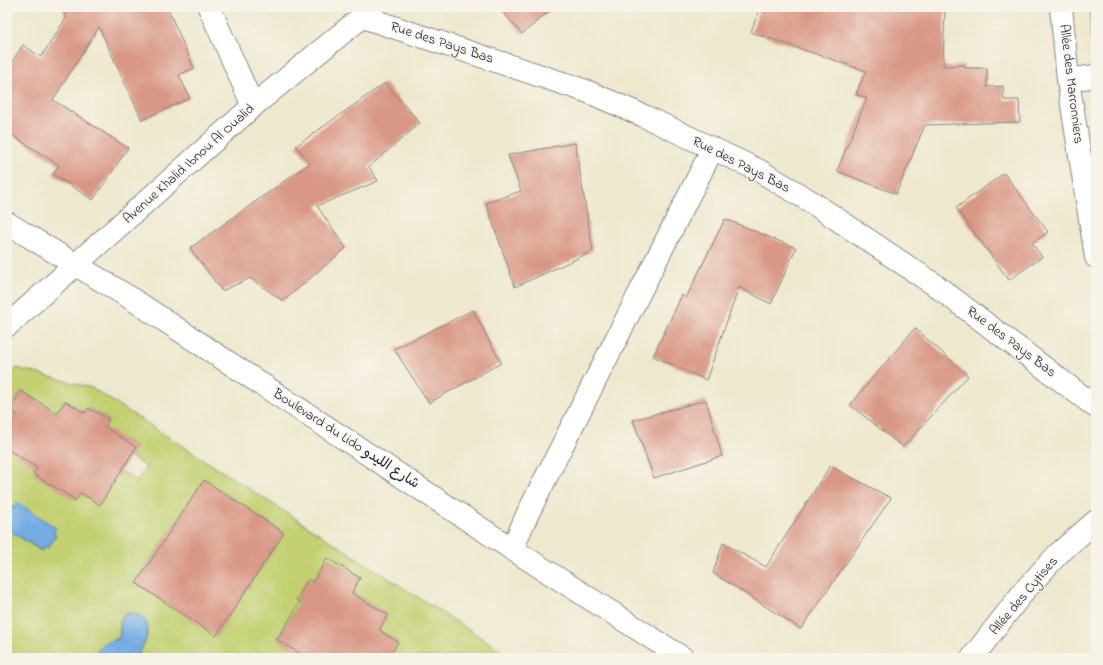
<svg xmlns="http://www.w3.org/2000/svg" width="1103" height="665" font-family="'Indie Flower','Playpen Sans Arabic',sans-serif">
	<rect width="100%" height="100%" fill="#f7f3e8"/>
	<filter id="ink" filterUnits="userSpaceOnUse"><feTurbulence type="fractalNoise" baseFrequency=".025" numOctaves="2"/><feDisplacementMap in="SourceGraphic" scale="8" xChannelSelector="R" yChannelSelector="G"/><feConvolveMatrix kernelMatrix="1 2 1 2 8 2 1 2 1" color-interpolation-filters="sRGB"/></filter>
	<filter id="wash" filterUnits="userSpaceOnUse"><feTurbulence type="fractalNoise" baseFrequency=".012" numOctaves="4" result="noise"/><feDisplacementMap in="SourceGraphic" scale="16" xChannelSelector="R" yChannelSelector="G"/><feGaussianBlur stdDeviation="0.9" result="paint"/><feColorMatrix in="noise" values="0 0 0 0 0 0 0 0 0 0 0 0 0 0 0 0 0 1.4 0 .05"/><feComposite in="paint" operator="in"/></filter>
	<g filter="url(#wash)">
		<rect width="100%" height="100%" fill="#eee8ce"/>
		<g fill="#c3d072" stroke="#727956" fill-rule="evenodd">
			<path d="M 1090,7 L 1096,7 L 1096,45 L 1091,39 Z"/>
			<path d="M 17,368 L 92,388 L 513,658 L 468,658 L 460,653 L 457,658 L 389,658 L 398,642 L 379,630 L 388,615 L 352,593 L 360,578 L 327,558 L 313,582 L 308,579 L 296,600 L 300,602 L 277,639 L 308,658 L 137,658 L 147,638 L 147,623 L 138,615 L 121,617 L 119,638 L 102,644 L 97,652 L 98,658 L 7,658 L 7,529 L 41,551 L 45,546 L 48,548 L 56,535 L 17,503 L 14,508 L 11,506 L 7,512 L 7,449 L 40,463 L 34,474 L 76,500 L 81,493 L 100,505 L 121,471 L 137,481 L 146,467 L 130,456 L 136,447 L 124,439 L 122,444 L 102,432 L 109,420 L 89,408 L 85,413 L 65,401 L 57,413 L 21,391 L 9,410 L 17,415 L 8,430 L 7,440 L 7,377 ZM 204,480 L 284,533 L 216,636 L 136,583 Z"/>
		</g>
		<g fill="#72ace3" stroke="#4a678f">
			<path d="M 17,502 L 56,528 L 53,533 L 56,535 L 48,548 L 44,546 L 42,551 L 7,529 L 7,512 L 11,506 L 14,508 Z"/>
			<path d="M 129,613 C 159,617 146,640 137,658 L 98,658 L 97,652 L 102,644 L 119,638 C 123,628 114,618 129,613 Z"/>
		</g>
		<g id="blocks">
			<g fill="#d99886">
				<path d="M 62,7 L 167,7 L 194,68 L 179,75 L 190,98 L 142,120 L 99,27 L 53,100 L 128,148 L 93,200 L 53,174 L 59,165 L 7,132 L 7,69 L 23,45 L 41,57 L 66,18 Z"/>
				<path d="M 499,7 L 554,7 L 522,34 Z"/>
				<path d="M 760,7 L 945,7 L 943,66 L 965,65 L 965,68 L 987,68 L 987,87 L 1003,86 L 1004,100 L 1019,100 L 1020,122 L 925,125 L 896,194 L 837,171 L 867,98 L 856,94 L 866,71 L 751,32 Z"/>
				<path d="M 385,83 L 420,123 L 369,167 L 378,181 L 317,206 L 346,248 L 283,301 L 250,278 L 222,291 L 190,248 L 310,163 L 296,146 Z"/>
				<path d="M 575,143 L 593,251 L 515,287 L 486,203 L 521,191 L 508,155 Z"/>
				<path d="M 1004,173 L 1048,232 L 1032,243 L 1042,257 L 1009,280 L 956,208 Z"/>
				<path d="M 725,219 L 796,248 L 771,304 L 739,287 L 706,380 L 653,356 L 682,295 L 686,298 Z"/>
				<path d="M 473,310 L 501,363 L 429,403 L 394,349 Z"/>
				<path d="M 915,328 L 968,376 L 903,447 L 850,405 Z"/>
				<path d="M 21,391 L 57,413 L 65,401 L 85,413 L 88,408 L 109,420 L 105,427 L 136,447 L 100,505 L 81,493 L 76,500 L 33,474 L 37,468 L 7,449 L 7,431 L 17,415 L 9,410 Z"/>
				<path d="M 706,400 L 722,456 L 654,478 L 633,420 Z"/>
				<path d="M 830,466 L 891,498 L 801,629 L 713,573 L 723,543 L 766,567 Z"/>
				<path d="M 204,480 L 284,533 L 216,636 L 136,583 Z"/>
				<path d="M 327,558 L 360,578 L 352,593 L 388,615 L 379,630 L 398,642 L 389,658 L 308,658 L 277,640 L 300,602 L 296,600 L 308,579 L 313,582 Z"/>
			</g>
		</g>
	</g>
	<g filter="url(#ink)">
		<use href="#blocks" fill-opacity="0" stroke="#888584" stroke-width="1"/>
		<g fill="none" stroke-linecap="round" stroke-linejoin="round">
			<g stroke="#888584" stroke-width="24">
				<g id="street">
					<path d="M 209,7 L 253,106"/>
					<path d="M 1061,7 L 1068,80 L 1096,257"/>
					<path d="M 363,17 L 586,91 L 644,116 L 758,170 L 810,201 L 935,285 L 1096,407"/>
					<path d="M 1068,80 L 1096,76"/>
					<path d="M 7,326 L 253,106 L 373,8"/>
					<path d="M 512,549 L 527,515 L 712,150"/>
					<path d="M 972,658 L 1024,591 L 1058,554 L 1096,521"/>
				</g>
			</g>
			<g stroke="#888584" stroke-width="24">
				<path id="secondary" d="M 7,223 L 132,299 L 512,549 L 683,658"/>
			</g>
			<use href="#street" stroke="#fff" stroke-width="22"/>
			<use href="#secondary" stroke="#fff" stroke-width="22"/>
		</g>
	</g>
	<g text-anchor="middle" dominant-baseline="central" stroke-width="3" stroke-linejoin="round" paint-order="stroke">
		<g font-size="14" fill="#22223b" stroke="#f7f3e8">
			<text transform="translate(442 43) rotate(18)">Rue des Pays Bas</text>
			<text transform="translate(1071 84) rotate(83)">Allée des Marronniers</text>
			<text transform="translate(189 164) rotate(-42)">Avenue Khalid Ibnou Al Oualid</text>
			<text transform="translate(741 165) rotate(27)">Rue des Pays Bas</text>
			<text transform="translate(1011 342) rotate(37)">Rue des Pays Bas</text>
			<text transform="translate(346 439) rotate(33)">Boulevard du Lido شارع الليدو</text>
			<text transform="translate(1024 596) rotate(-50)">Allée des Cytises</text>
		</g>
	</g>
	<rect width="1103" height="665" fill="none" stroke="#f7f3e8" stroke-width="24"/>
</svg>
